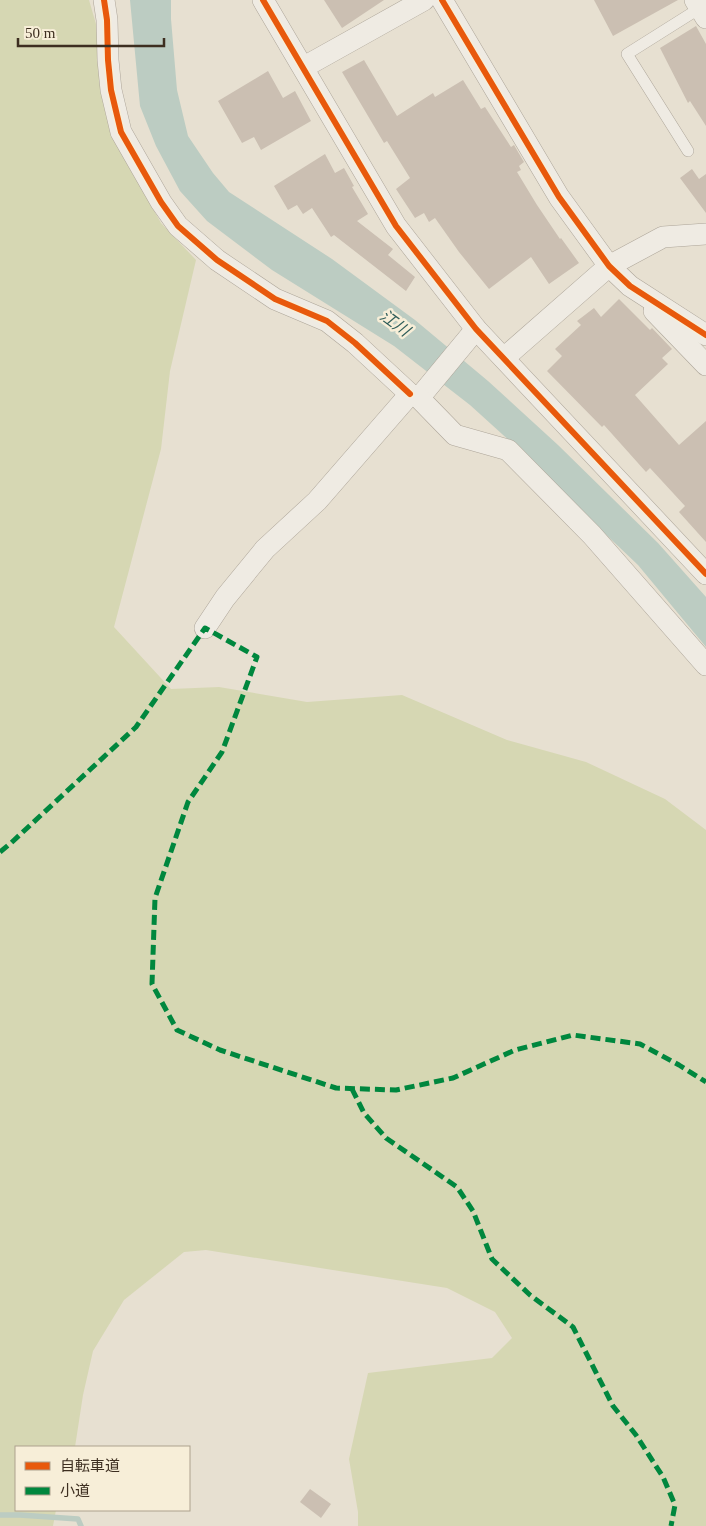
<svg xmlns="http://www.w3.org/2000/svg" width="706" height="1526" font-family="'Times New Roman','Noto Sans JP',serif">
	<rect width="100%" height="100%" fill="#e7e0d1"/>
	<path fill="#d6d7b3" d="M 0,0 L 89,0 L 96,24 L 106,116 L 138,182 L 161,223 L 196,260 L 170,371 L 161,449 L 114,627 L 171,689 L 219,687 L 307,702 L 402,695 L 507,740 L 586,762 L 665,799 L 706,830 L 706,1526 L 358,1526 L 358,1512 L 349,1459 L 368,1373 L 492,1358 L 512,1338 L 495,1312 L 447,1288 L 206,1250 L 184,1252 L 124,1300 L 93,1351 L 83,1395 L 75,1447 L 16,1447 L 16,1510 L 56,1510 L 53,1526 L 0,1526 Z"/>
	<path fill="#bcccc2" d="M 130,0 L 171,0 L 171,19 L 177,90 L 188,136 L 213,173 L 229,192 L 332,259 L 415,320 L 488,381 L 558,445 L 658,543 L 706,597 L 706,647 L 638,565 L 577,507 L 545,473 L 470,405 L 394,346 L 272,270 L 207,221 L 180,191 L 156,146 L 140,106 Z"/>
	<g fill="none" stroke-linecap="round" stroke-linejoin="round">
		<path stroke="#bcccc2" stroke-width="5.5" d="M 0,1515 L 20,1515 L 78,1519 L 81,1526"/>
	</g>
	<g fill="#cbbfb2">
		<path d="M 324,0 L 384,0 L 342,28 Z"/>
		<path d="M 594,0 L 678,0 L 613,36 Z"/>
		<path d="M 696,26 L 706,44 L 706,126 L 690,101 L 688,103 L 660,48 Z"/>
		<path d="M 364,60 L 397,116 L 433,93 L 435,97 L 463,80 L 481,109 L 485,107 L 511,147 L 514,145 L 524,162 L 519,166 L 521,170 L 517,172 L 537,205 L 560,239 L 561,238 L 579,263 L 549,284 L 531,257 L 489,289 L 459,252 L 435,218 L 429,222 L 424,213 L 415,218 L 396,189 L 410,178 L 387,141 L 384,143 L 342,72 Z"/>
		<path d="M 268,71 L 283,98 L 295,91 L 311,121 L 261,150 L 254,137 L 242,143 L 218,101 Z"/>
		<path d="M 325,154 L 335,173 L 344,168 L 354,186 L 352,187 L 368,214 L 357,221 L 393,249 L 388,255 L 415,277 L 406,291 L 334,235 L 331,237 L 312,208 L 303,214 L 297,205 L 288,210 L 274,186 Z"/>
		<path d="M 692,169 L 699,179 L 706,174 L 706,213 L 680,178 Z"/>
		<path d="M 619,299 L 650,330 L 652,328 L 672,349 L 662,358 L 668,364 L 635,395 L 679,445 L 706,421 L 706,542 L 679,512 L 685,506 L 650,468 L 646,472 L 604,425 L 602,427 L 547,371 L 562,356 L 555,349 L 581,325 L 577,321 L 594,308 L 601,317 Z"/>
		<path d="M 310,1489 L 331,1504 L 321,1518 L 300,1502 Z"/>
	</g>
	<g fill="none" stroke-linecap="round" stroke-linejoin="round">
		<g stroke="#ada599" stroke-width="12">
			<path id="lane" d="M 688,151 L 627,54 L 700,8"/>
		</g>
		<g stroke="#ada599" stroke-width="22">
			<g id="street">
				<path d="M 104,0 L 107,20 L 108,60 L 111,90 L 121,132 L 161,202 L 178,226 L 217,260 L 275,299 L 327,321 L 355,343 L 410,394"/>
				<path d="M 263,0 L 396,226 L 476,329 L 706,574"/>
				<path d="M 442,0 L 559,197 L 609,266 L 630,286 L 706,335"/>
				<path d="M 695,0 L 706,18"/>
				<path d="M 304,67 L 424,0"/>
				<path d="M 654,311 L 706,365"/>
				<path d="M 504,358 L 609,266 L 663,237 L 706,234"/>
				<path d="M 419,398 L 476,329"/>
				<path d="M 205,628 L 225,598 L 265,549 L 317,501 L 410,394 L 419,398 L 455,435 L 508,450 L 592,535 L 706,665"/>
			</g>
		</g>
		<use href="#lane" stroke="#efebe3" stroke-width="11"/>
		<use href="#street" stroke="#efebe3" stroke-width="21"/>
		<g stroke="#00873e" stroke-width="5" stroke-dasharray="10 5" stroke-linecap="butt">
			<path d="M 0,852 L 11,843 L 136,727 L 205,628 L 257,657 L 222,752 L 188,802 L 155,898 L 152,984 L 177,1030 L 220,1050 L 336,1088 L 396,1090 L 453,1078 L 515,1050 L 573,1035 L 640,1044 L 679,1065 L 706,1082"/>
			<path d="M 352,1089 L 364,1113 L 386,1138 L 457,1187 L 473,1211 L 492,1259 L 530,1295 L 573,1327 L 613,1406 L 636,1435 L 663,1477 L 675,1505 L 671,1526"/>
		</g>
		<g stroke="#f7eed8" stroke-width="9">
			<g id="cycleway">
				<path d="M 104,0 L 107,20 L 108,60 L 111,90 L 121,132 L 161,202 L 178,226 L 217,260 L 275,299 L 327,321 L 355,343 L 410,394"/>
				<path d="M 263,0 L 396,226 L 476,329 L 706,574"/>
				<path d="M 442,0 L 559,197 L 609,266 L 630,286 L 706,335"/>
			</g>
		</g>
		<use href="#cycleway" stroke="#e8590c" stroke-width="6"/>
	</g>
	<g text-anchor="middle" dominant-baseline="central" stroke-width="5" stroke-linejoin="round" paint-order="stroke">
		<g font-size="16" font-style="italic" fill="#2f5d5a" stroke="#f7eed8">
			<text transform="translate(395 323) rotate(36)">江川</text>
		</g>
	</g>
	<rect x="15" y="1446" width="175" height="65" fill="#f7eed8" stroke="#ada18e"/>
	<rect x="25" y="1462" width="25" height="8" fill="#e8590c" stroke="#ada18e"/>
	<text x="60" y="1471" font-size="15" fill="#3d2e20">自転車道</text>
	<rect x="25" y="1487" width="25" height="8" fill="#00873e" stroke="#ada18e"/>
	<text x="60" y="1496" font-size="15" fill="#3d2e20">小道</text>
	<path d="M18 38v8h146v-8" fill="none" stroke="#3d2e20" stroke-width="2.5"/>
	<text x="25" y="38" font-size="15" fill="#3d2e20" stroke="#f7eed8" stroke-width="4" paint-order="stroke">50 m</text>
</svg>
